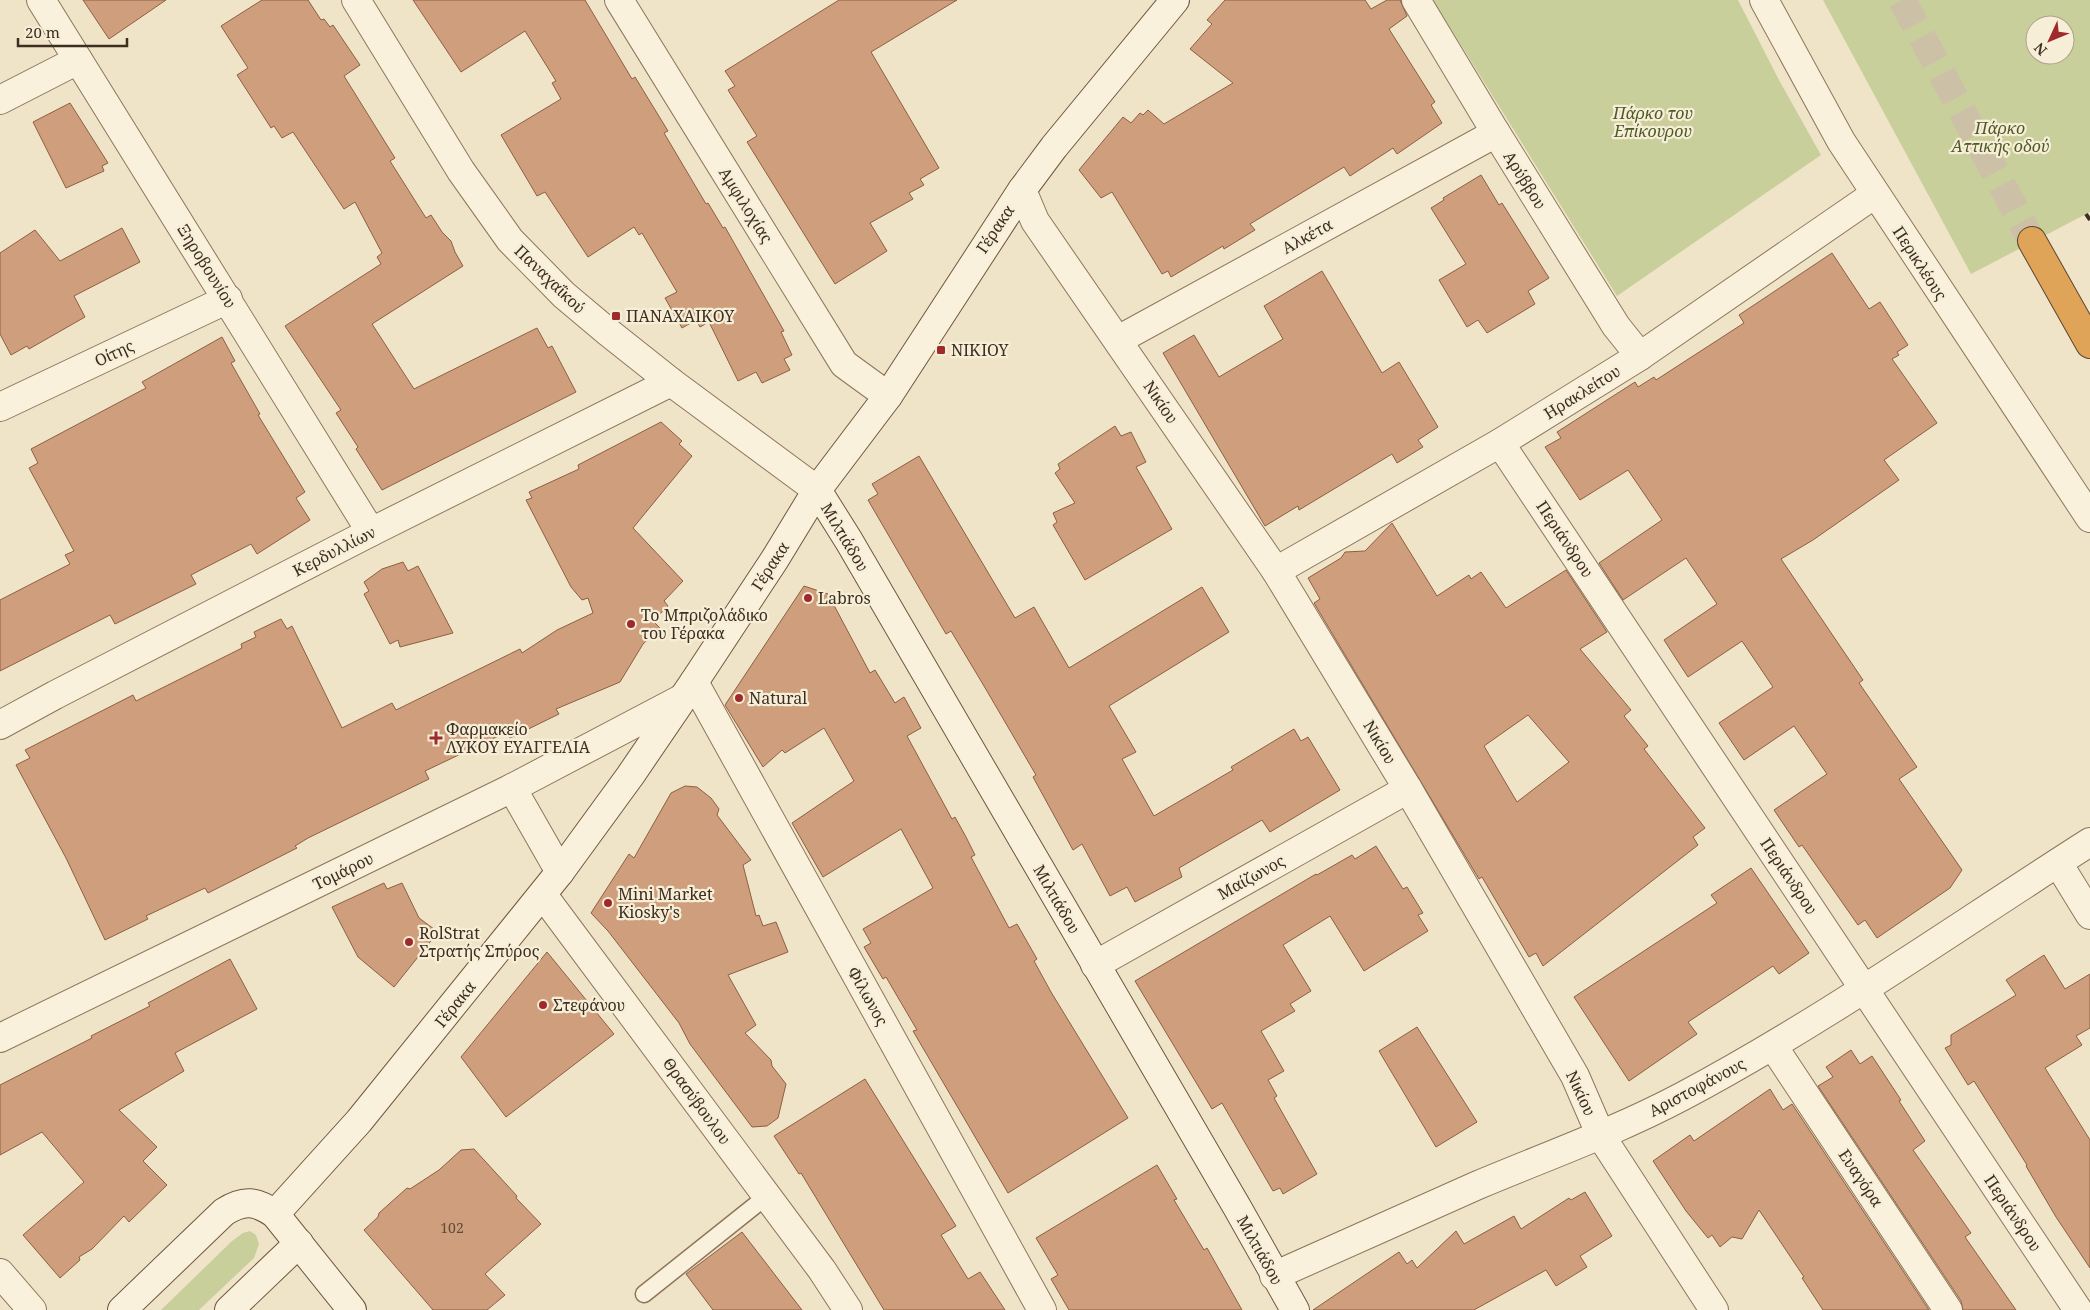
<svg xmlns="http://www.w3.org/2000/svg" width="2090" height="1310" font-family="'Noto Serif',serif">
	<rect width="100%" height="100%" fill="#f0e4c8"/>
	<g fill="#c9cf9b" fill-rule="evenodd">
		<path d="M 1433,0 L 1738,0 L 1779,80 L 1821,155 L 1617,296 Z"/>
		<path d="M 1823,0 L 2090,0 L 2090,212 L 1971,274 ZM 2035,25 L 2065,25 L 2065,55 L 2035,55 Z"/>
		<path d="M 250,1231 L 256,1235 L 259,1244 L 254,1258 L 199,1310 L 161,1310 L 232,1241 L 243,1233 Z"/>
	</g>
	<g fill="#cf9f7d" stroke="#8d5f41" fill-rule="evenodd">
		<path d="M 83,0 L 166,0 L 109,39 Z"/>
		<path d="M 262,0 L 308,0 L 321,20 L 324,19 L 330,27 L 333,25 L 360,65 L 344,76 L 395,158 L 390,161 L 426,218 L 431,215 L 442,232 L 451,241 L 455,252 L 463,266 L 372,324 L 414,389 L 537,328 L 548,348 L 552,346 L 576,392 L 382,490 L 356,449 L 358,447 L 336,413 L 341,410 L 285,326 L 381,264 L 377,257 L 382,253 L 355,202 L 344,209 L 293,132 L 282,138 L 274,126 L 271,128 L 237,75 L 248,68 L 221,26 Z"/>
		<path d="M 413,0 L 585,0 L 632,79 L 635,77 L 668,131 L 664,133 L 706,204 L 708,203 L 723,228 L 725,227 L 784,331 L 781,332 L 792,355 L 784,359 L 790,370 L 762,383 L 756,372 L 738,381 L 709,322 L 700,327 L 696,320 L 682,328 L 665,298 L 677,292 L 642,233 L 639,235 L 634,227 L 588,257 L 545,192 L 537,196 L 501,135 L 561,99 L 552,83 L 556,81 L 525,31 L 461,72 Z"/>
		<path d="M 839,0 L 957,0 L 871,52 L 939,168 L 920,179 L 924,185 L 909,193 L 913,199 L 870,223 L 887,251 L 835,284 L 747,142 L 757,136 L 728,90 L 735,86 L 725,71 Z"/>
		<path d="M 1225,0 L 1365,0 L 1371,9 L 1387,0 L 1400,0 L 1407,16 L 1389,29 L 1435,102 L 1431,105 L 1442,123 L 1397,154 L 1393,148 L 1350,176 L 1344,167 L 1250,224 L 1255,230 L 1224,249 L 1223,246 L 1171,277 L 1168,271 L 1162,274 L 1112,192 L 1101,198 L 1079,170 L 1123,117 L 1131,123 L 1140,113 L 1143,115 L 1148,110 L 1164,124 L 1233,83 L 1190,49 L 1212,24 L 1207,20 Z"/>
		<path d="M 70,103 L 108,163 L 102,166 L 104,171 L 66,188 L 33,122 Z"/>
		<path d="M 1481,175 L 1499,205 L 1502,203 L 1549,278 L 1528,291 L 1535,304 L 1487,333 L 1478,320 L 1467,327 L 1439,280 L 1466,264 L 1431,208 L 1444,200 L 1443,198 Z"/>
		<path d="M 122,228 L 140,262 L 74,296 L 85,317 L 29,349 L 27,346 L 11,355 L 0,334 L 0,253 L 35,230 L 60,261 Z"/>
		<path d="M 1832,253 L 1869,309 L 1880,302 L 1908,345 L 1897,352 L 1899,355 L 1892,359 L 1937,423 L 1884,460 L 1899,480 L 1813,540 L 1781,559 L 1863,680 L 1859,683 L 1917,767 L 1899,779 L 1962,870 L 1950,888 L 1877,938 L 1865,920 L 1858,925 L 1802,845 L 1799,847 L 1774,810 L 1827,774 L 1794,726 L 1744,760 L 1719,723 L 1773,687 L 1742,641 L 1688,677 L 1664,640 L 1717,604 L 1686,558 L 1623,600 L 1599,563 L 1662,520 L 1628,470 L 1580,500 L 1545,447 L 1561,438 L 1557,432 L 1635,382 L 1638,387 L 1654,377 L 1656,380 L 1744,323 L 1739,315 Z"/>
		<path d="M 1322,271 L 1382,373 L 1399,362 L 1438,427 L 1418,440 L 1423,447 L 1397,463 L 1392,454 L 1299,510 L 1298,506 L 1265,526 L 1163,353 L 1194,335 L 1219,377 L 1283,339 L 1264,306 Z"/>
		<path d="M 222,337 L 235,361 L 231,363 L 260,414 L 258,415 L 305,492 L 296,498 L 310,520 L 257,554 L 251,544 L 191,575 L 196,584 L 115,624 L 110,615 L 0,671 L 0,600 L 70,564 L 65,555 L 74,551 L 29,468 L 38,463 L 31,449 L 146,388 L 142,382 Z"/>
		<path d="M 661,422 L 682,441 L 679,444 L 692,456 L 633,528 L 683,581 L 664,601 L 668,606 L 653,621 L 660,628 L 643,644 L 620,682 L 556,709 L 559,714 L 510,738 L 507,732 L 425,771 L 429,779 L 308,838 L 295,846 L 297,848 L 208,893 L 205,888 L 146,916 L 148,919 L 105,940 L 66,858 L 16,765 L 30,758 L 25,750 L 133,695 L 136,701 L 242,648 L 241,644 L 256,637 L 254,632 L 281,619 L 287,629 L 292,626 L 342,728 L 392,703 L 396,710 L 520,649 L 522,653 L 557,630 L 593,613 L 588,598 L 582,600 L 571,587 L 526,500 L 532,498 L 529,492 L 579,469 L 578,465 Z"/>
		<path d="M 1115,426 L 1121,436 L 1131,432 L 1146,462 L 1136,467 L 1172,529 L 1085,580 L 1053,525 L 1057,522 L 1053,513 L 1075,503 L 1055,473 L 1060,469 L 1058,464 Z"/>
		<path d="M 919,456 L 1015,618 L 1034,607 L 1069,668 L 1202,587 L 1229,632 L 1109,706 L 1136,752 L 1122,759 L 1154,816 L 1233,770 L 1231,767 L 1294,729 L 1301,741 L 1308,737 L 1340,790 L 1270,832 L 1262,820 L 1179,868 L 1182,877 L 1135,902 L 1127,887 L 1110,896 L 1082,844 L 1073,850 L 1033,777 L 1036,775 L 984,686 L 951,631 L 946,634 L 868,500 L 878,494 L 872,484 Z"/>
		<path d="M 1392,523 L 1437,596 L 1469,575 L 1471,579 L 1481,572 L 1506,608 L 1566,570 L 1607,632 L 1580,649 L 1631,710 L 1624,716 L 1648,746 L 1644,749 L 1705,828 L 1693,837 L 1698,845 L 1543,966 L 1536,953 L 1529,957 L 1482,877 L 1479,879 L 1314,603 L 1320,599 L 1308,578 L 1341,558 L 1345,552 L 1365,551 ZM 1528,715 L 1569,762 L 1517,802 L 1484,746 Z"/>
		<path d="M 403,562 L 408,571 L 418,566 L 453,633 L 400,647 L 398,640 L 390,644 L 364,594 L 369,591 L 364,582 L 382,569 Z"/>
		<path d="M 804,586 L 828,594 L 870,673 L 875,670 L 895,703 L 904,697 L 921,728 L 907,736 L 952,819 L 955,817 L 966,837 L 975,855 L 971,857 L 1009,928 L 1017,924 L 1037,959 L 1034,961 L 1051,992 L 1128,1118 L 1008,1193 L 913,1031 L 917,1030 L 886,977 L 883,979 L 864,947 L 871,943 L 863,929 L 933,888 L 901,829 L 823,877 L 792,823 L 854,781 L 824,728 L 785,753 L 782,750 L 763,767 L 725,705 Z"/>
		<path d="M 685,786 L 697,787 L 711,798 L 719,809 L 717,815 L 751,860 L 743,865 L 756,916 L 759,915 L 763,926 L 776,922 L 788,952 L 728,975 L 756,1025 L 745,1033 L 771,1060 L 772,1066 L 786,1084 L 778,1118 L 767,1126 L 752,1127 L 690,1044 L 679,1023 L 608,931 L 591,913 L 629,854 L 634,858 L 671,793 Z"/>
		<path d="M 1376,846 L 1403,889 L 1407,887 L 1423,913 L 1418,915 L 1428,931 L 1364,971 L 1330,916 L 1283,945 L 1311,991 L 1290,1004 L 1295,1011 L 1261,1031 L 1284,1071 L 1268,1080 L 1277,1096 L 1274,1098 L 1317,1174 L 1283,1194 L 1280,1188 L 1273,1191 L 1222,1103 L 1212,1109 L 1135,981 L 1316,874 L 1317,875 L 1352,855 L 1355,859 Z"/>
		<path d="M 1751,868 L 1809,953 L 1779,974 L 1773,966 L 1688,1022 L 1697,1034 L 1629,1081 L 1574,997 L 1717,903 L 1711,895 Z"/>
		<path d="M 384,883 L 387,889 L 402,883 L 419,918 L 438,932 L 394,987 L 358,957 L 332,907 Z"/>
		<path d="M 547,952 L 614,1034 L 506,1117 L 461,1057 Z"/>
		<path d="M 2044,955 L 2065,989 L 2090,974 L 2090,1028 L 2076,1036 L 2082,1045 L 2045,1068 L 2090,1140 L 2090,1268 L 2056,1217 L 2026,1166 L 2027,1165 L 1974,1081 L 1968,1085 L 1945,1048 L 1951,1045 L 1951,1035 L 2016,995 L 2006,980 Z"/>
		<path d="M 230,959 L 257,1009 L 175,1053 L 184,1071 L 119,1110 L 157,1147 L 143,1161 L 167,1185 L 129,1222 L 124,1216 L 92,1249 L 79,1257 L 80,1260 L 60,1278 L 23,1235 L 84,1182 L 42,1132 L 0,1155 L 0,1085 L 92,1038 L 91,1036 L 150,1006 L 148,1003 Z"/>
		<path d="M 1417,1027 L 1477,1122 L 1436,1147 L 1379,1051 Z"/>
		<path d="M 1851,1050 L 1860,1064 L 1872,1056 L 1901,1100 L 1899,1101 L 1925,1141 L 1913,1150 L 1971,1233 L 1965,1237 L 2016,1310 L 1963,1310 L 1961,1301 L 1818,1086 L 1833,1077 L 1826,1067 Z"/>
		<path d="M 865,1079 L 956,1226 L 941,1235 L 968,1279 L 980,1272 L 1005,1310 L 884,1310 L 801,1173 L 799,1174 L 774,1136 Z"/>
		<path d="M 1770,1089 L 1783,1110 L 1792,1104 L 1929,1310 L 1823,1310 L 1802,1278 L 1804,1277 L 1759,1210 L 1742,1239 L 1732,1237 L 1720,1247 L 1712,1235 L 1708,1238 L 1686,1211 L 1653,1161 L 1690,1135 L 1694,1141 Z"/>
		<path d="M 474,1149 L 517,1196 L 516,1198 L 541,1224 L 485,1274 L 505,1295 L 487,1310 L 433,1310 L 364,1230 L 378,1217 L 379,1213 L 407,1188 L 410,1189 L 439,1170 L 461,1150 Z"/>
		<path d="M 1157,1165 L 1177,1199 L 1174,1200 L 1204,1250 L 1207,1248 L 1242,1310 L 1069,1310 L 1051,1279 L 1058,1275 L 1036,1238 Z"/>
		<path d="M 1585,1192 L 1612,1236 L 1580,1256 L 1587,1267 L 1556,1286 L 1546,1270 L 1474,1310 L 1313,1310 L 1399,1252 L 1407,1264 L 1412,1260 L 1417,1268 L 1456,1231 L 1464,1244 L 1514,1216 L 1521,1229 L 1569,1198 L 1571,1200 Z"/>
		<path d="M 742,1232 L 802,1310 L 713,1310 L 686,1274 Z"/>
	</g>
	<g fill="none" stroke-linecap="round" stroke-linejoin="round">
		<path stroke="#ccc0a6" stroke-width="28" stroke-dasharray="28 14" stroke-linecap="butt" d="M 1902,0 L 2032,241"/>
		<g stroke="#8d765c" stroke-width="19">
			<path id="lane" d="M 644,1294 L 767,1196"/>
		</g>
		<g stroke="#8d765c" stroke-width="30">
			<g id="street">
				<path d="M 41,0 L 371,532"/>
				<path d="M 356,0 L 461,171 L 510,240 L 564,295 L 608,332 L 671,382 L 817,490"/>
				<path d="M 619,0 L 844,364 L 888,396"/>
				<path d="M 1416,0 L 1493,128 L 1616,326 L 1640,356"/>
				<path d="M 1764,0 L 1841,141 L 2090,518"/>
				<path d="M 0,100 L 78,60"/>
				<path d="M 1022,190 L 1035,221 L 1276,571 L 1408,789 L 1575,1076 L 1601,1136 L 1714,1310"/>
				<path d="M 1118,340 L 1496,133"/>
				<path d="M 0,407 L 228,299"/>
				<path d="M 1500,443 L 2078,1310"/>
				<path d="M 1276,571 L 1500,443 L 1640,356 L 1875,194"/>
				<path d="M 694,682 L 1042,1310"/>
				<path d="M 0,725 L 55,695 L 371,532 L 671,382"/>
				<path d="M 512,788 L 560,872"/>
				<path d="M 2058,863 L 2090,915"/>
				<path d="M 543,895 L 822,1270 L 848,1310"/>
				<path d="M 1095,965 L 1408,789"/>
				<path d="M 0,1038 L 512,788 L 683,698"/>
				<path d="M 1773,1046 L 1948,1310"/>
				<path d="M 0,1273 L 32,1310"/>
				<path d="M 1274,1276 C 1342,1246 1410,1215 1478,1185 C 1547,1156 1617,1131 1683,1096 C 1824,1021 1955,928 2090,842"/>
			</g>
		</g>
		<g stroke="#6f573f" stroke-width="30">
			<g id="secondary">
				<path d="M 817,490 L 849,541 L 1237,1207 L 1295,1310"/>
				<path d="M 275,1214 L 359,1121 L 560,872 L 630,776 L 694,682 L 775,559 L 817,490 L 888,396 L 1022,190 L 1054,147 L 1175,0"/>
				<path d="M 122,1310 L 224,1212 C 244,1199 256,1201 275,1214 L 352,1310"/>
				<path d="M 229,1310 L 299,1243"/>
			</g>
		</g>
		<g stroke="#5b4430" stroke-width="30">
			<path id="highway" d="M 2032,241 L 2090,344"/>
		</g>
		<use href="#lane" stroke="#faf1dc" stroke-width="16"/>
		<use href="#street" stroke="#faf1dc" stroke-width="28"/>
		<use href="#secondary" stroke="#faf1dc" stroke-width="28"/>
		<use href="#highway" stroke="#e0a458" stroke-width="28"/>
		<path stroke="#3d2e20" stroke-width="4" stroke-dasharray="9 9" stroke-linecap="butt" d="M 2086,214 L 2090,220"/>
	</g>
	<g fill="#9e2a2b" stroke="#f7eed8" stroke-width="2">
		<rect x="611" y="311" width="10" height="10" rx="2.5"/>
		<rect x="936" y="345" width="10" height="10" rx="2.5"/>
		<circle cx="808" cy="598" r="5"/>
		<circle cx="631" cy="624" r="5"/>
		<circle cx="739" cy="698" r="5"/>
		<path d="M433.5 730.5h5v5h5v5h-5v5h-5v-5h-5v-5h5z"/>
		<circle cx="608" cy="903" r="5"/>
		<circle cx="409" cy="942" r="5"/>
		<circle cx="543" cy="1005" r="5"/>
	</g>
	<g text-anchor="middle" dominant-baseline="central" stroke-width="4.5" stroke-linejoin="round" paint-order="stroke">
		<g font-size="14" fill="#624a37">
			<text x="452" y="1227">102</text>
		</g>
		<g font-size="16" font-style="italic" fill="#4d5a26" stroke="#f7eed8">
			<text x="1653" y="113">Πάρκο του<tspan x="1653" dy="18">Επίκουρου</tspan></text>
			<text x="2000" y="128">Πάρκο<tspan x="2000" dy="18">Αττικής οδού</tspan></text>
		</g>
		<g font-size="16" fill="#3d2e20" stroke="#f7eed8">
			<text transform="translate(1525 180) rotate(58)">Αρύββου</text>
			<text transform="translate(746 205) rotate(58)">Αμφιλοχίας</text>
			<text transform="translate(995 229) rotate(-56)">Γέρακα</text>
			<text transform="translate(1307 236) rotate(-29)">Αλκέτα</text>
			<text transform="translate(1920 263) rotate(57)">Περικλέους</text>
			<text transform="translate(207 266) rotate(58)">Ξηροβουνίου</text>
			<text transform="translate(550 279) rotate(44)">Παναχαΐκού</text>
			<text transform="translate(114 353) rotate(-25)">Οίτης</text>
			<text transform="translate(1582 392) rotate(-32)">Ηρακλείτου</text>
			<text transform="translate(1161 402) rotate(56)">Νικίου</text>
			<text transform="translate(845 537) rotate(59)">Μιλτιάδου</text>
			<text transform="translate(1565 539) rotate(56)">Περιάνδρου</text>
			<text transform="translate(334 551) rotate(-27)">Κερδυλλίων</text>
			<text transform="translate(770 566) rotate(-57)">Γέρακα</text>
			<text transform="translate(1380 742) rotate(59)">Νικίου</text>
			<text transform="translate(343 871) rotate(-26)">Τομάρου</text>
			<text transform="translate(1789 876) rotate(56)">Περιάνδρου</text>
			<text transform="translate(1251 877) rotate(-29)">Μαίζωνος</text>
			<text transform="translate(1057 899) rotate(60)">Μιλτιάδου</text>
			<text transform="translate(868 996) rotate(61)">Φίλωνος</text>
			<text transform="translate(455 1004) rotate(-51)">Γέρακα</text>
			<text transform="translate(1697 1087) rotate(-28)">Αριστοφάνους</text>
			<text transform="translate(1581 1093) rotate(65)">Νικίου</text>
			<text transform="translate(697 1101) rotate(54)">Θρασύβουλου</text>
			<text transform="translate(1861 1178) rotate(56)">Ευαγόρα</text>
			<text transform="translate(2013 1213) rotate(56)">Περιάνδρου</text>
			<text transform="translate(1260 1250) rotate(61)">Μιλτιάδου</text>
		</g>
		<g font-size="16" fill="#3d2e20" stroke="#f7eed8" text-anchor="start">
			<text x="626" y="316">ΠΑΝΑΧΑΙΚΟΥ</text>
			<text x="951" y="350">ΝΙΚΙΟΥ</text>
			<text x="818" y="598">Labros</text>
			<text x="641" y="615">Το Μπριζολάδικο<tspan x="641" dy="18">του Γέρακα</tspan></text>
			<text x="749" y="698">Natural</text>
			<text x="446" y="729">Φαρμακείο<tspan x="446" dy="18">ΛΥΚΟΥ ΕΥΑΓΓΕΛΙΑ</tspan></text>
			<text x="618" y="894">Mini Market<tspan x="618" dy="18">Kiosky's</tspan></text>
			<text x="419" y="933">RolStrat<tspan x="419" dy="18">Στρατής Σπύρος</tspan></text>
			<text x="553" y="1005">Στεφάνου</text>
		</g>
	</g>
	<g transform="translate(2050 40) rotate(226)"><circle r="24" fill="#f7eed8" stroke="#ada18e"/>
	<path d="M0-4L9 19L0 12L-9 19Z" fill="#9e2a2b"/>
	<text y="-8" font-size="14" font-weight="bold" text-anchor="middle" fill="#3d2e20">N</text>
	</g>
	<path d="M18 38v8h109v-8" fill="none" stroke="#3d2e20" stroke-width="2.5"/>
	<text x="25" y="38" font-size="15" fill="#3d2e20" stroke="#f7eed8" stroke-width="4" paint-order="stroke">20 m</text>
</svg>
